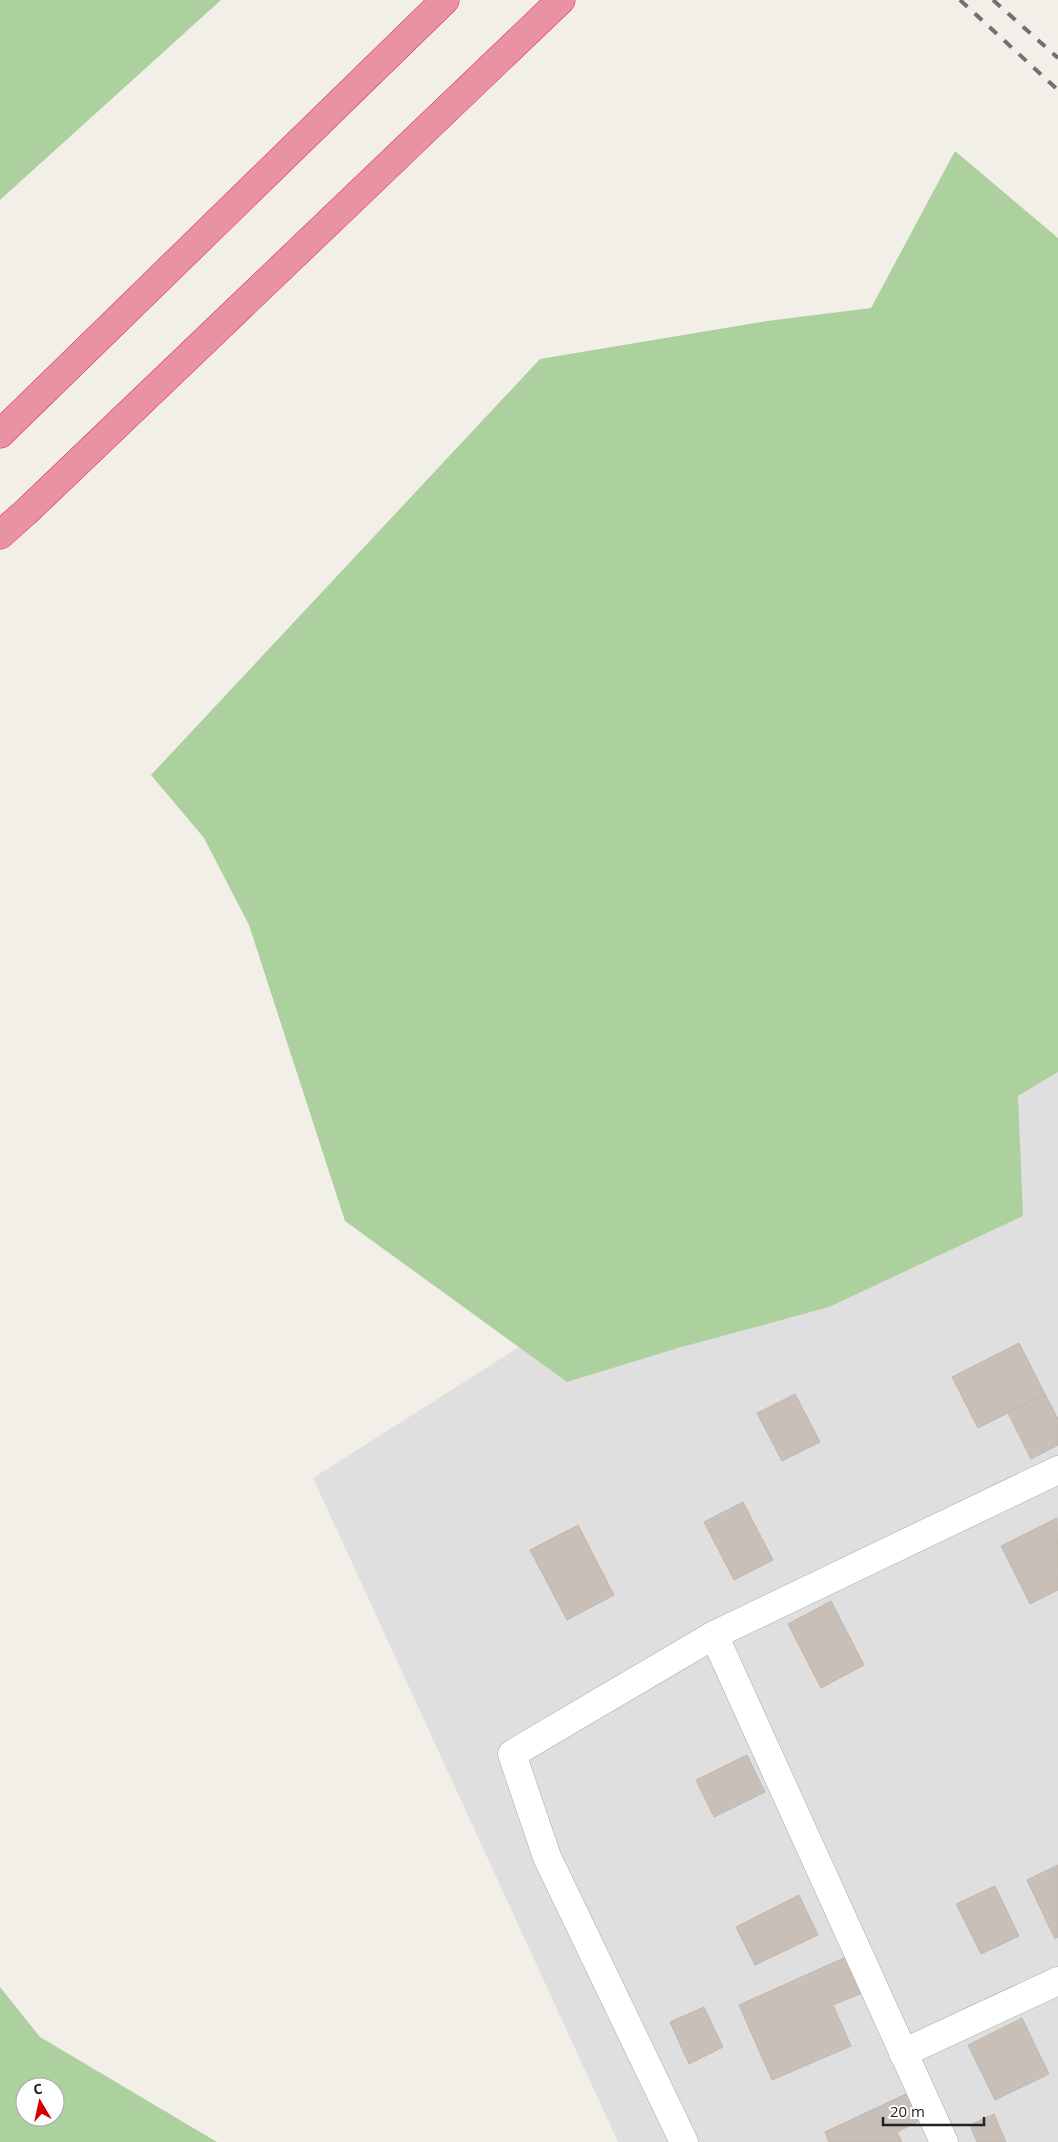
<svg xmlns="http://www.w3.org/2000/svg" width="1058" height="2142" font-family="'Open Sans',sans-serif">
	<rect width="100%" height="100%" fill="#f2efe9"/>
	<path fill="#e0dfdf" d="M 1058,1004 L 1058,2142 L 618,2142 L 313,1478 Z"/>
	<g fill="#add19e" fill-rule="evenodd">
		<path d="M 0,0 L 221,0 L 0,200 Z"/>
		<path d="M 955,151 L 1058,238 L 1058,1072 L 1018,1096 L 1023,1216 L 829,1307 L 678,1348 L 567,1382 L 345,1221 L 249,925 L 204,838 L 151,775 L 540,359 L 767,321 L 871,308 Z"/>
		<path d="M 0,1987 L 40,2037 L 217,2142 L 0,2142 ZM 25,2087 L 55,2087 L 55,2117 L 25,2117 Z"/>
	</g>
	<g fill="#c7bfb8" stroke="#c4b6ab">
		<path d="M 1019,1343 L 1045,1394 L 978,1428 L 952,1377 Z"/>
		<path d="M 795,1394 L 820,1442 L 782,1461 L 757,1413 Z"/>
		<path d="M 1045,1394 L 1058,1419 L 1058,1445 L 1031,1459 L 1008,1413 Z"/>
		<path d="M 743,1502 L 773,1560 L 734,1580 L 704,1522 Z"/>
		<path d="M 1057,1518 L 1058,1590 L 1030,1604 L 1001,1546 Z"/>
		<path d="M 578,1525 L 614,1595 L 567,1620 L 530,1550 Z"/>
		<path d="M 831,1601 L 864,1665 L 821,1688 L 788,1624 Z"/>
		<path d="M 747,1755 L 765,1792 L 714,1817 L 696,1780 Z"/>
		<path d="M 1058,1865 L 1058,1937 L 1055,1939 L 1027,1880 Z"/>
		<path d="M 995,1886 L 1019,1936 L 981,1954 L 956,1904 Z"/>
		<path d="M 799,1895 L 818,1935 L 755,1965 L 736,1927 Z"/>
		<path d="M 846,1957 L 862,1993 L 833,2005 L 851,2046 L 772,2080 L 739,2005 Z"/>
		<path d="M 704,2007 L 723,2047 L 689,2064 L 670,2022 Z"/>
		<path d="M 1022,2018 L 1049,2074 L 995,2100 L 968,2045 Z"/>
		<path d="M 910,2092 L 923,2119 L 897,2132 L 902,2142 L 829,2142 L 825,2132 Z"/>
		<path d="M 994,2114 L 1006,2142 L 977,2142 L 970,2125 Z"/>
	</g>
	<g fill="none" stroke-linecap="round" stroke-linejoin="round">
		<g stroke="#a9a9a9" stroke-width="29">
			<g id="minor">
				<path d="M 714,1635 L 944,2142"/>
				<path d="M 903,2053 L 1058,1981"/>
				<path d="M 684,2142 L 547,1857 L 512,1754 L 714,1635 L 1058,1470"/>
			</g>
		</g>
		<g stroke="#dc2a67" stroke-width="29">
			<g id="highway">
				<path d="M 0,434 L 445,0"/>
				<path d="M 0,535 L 27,511 L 561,0"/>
			</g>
		</g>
		<use href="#minor" stroke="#fff" stroke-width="28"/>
		<use href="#highway" stroke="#e892a2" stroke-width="28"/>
		<g stroke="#707070" stroke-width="4" stroke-dasharray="10 10" stroke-linecap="butt">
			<path d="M 960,0 L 1058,90"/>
			<path d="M 993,0 L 1058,58"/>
		</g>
	</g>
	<g transform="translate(40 2102) rotate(351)"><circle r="24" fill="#ffffff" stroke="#a7a7a7"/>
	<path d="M0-4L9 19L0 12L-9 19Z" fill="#d40000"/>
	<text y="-8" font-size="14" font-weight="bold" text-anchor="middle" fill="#222222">С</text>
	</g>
	<path d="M883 2117v8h101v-8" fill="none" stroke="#222222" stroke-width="2.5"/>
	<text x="890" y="2117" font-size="15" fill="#222222" stroke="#ffffff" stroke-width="4" paint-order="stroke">20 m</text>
</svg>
